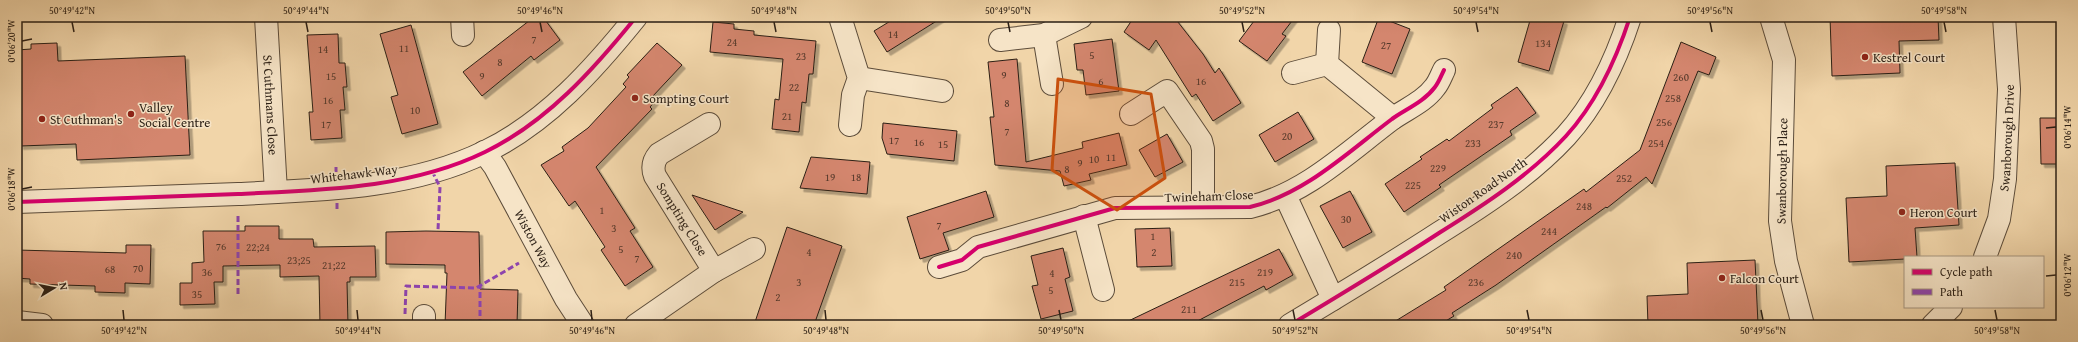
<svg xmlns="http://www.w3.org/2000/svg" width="2078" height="342" font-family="'Gentium Book Plus',serif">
	<defs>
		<filter id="shadow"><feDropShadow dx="3.5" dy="3.5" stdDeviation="0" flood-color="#0004"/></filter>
	</defs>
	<rect width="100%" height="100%" fill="#f1d5a9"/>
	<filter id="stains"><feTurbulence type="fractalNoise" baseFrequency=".005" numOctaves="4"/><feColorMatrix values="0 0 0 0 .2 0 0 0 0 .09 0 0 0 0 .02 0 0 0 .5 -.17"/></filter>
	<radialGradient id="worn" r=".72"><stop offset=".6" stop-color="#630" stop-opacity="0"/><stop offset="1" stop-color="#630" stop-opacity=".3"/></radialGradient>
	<g fill="#d4866e" stroke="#2b1f15" filter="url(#shadow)">
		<path d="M 534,17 L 543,17 L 560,40 L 534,60 L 531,56 L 482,96 L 463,72 Z"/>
		<path d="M 897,17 L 943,17 L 887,52 L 874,31 Z"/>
		<path d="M 1134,17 L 1174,17 L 1203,54 L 1215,73 L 1219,68 L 1241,103 L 1213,121 L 1196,94 L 1192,97 L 1156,40 L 1149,50 L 1124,32 Z"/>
		<path d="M 1257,17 L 1295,17 L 1282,34 L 1286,36 L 1267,61 L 1239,41 Z"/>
		<path d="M 1379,17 L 1410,29 L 1392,74 L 1362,62 Z"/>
		<path d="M 1531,17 L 1550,17 L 1564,21 L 1549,71 L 1518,62 Z"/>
		<path d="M 1830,17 L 1938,17 L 1939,40 L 1899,41 L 1900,73 L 1832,76 Z"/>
		<path d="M 713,22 L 734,24 L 734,29 L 754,31 L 754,35 L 816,41 L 813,74 L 809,74 L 806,103 L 802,102 L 799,132 L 772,129 L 775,99 L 779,100 L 783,59 L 710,52 Z"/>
		<path d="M 411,25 L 438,124 L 402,134 L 391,97 L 398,95 L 380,34 Z"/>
		<path d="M 338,34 L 339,63 L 345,63 L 347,87 L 343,87 L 345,110 L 340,110 L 342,138 L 311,140 L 309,112 L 313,112 L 307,35 Z"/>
		<path d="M 1112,39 L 1119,91 L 1086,95 L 1083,70 L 1077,70 L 1074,44 Z"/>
		<path d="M 1681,42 L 1716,57 L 1709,75 L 1698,71 L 1652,184 L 1646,177 L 1607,208 L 1606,207 L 1496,285 L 1452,313 L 1454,316 L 1439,325 L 1389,325 L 1446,290 L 1444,287 L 1584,189 L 1586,192 L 1640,150 Z"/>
		<path d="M 57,43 L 58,61 L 185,56 L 190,155 L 77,160 L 76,144 L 20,146 L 17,50 L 31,49 L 31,44 Z"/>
		<path d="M 657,43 L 682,65 L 652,97 L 656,100 L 650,107 L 652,109 L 596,167 L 635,228 L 630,231 L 653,267 L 625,286 L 601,250 L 605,247 L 575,201 L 569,206 L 541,165 L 564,151 L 562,147 L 588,128 L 626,87 L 623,84 L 629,77 L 627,75 Z"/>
		<path d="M 1017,59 L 1026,162 L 1083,148 L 1082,142 L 1119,133 L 1127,165 L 1089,174 L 1091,180 L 1064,186 L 1060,171 L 995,165 L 990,117 L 994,117 L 988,62 Z"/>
		<path d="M 1517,87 L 1536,113 L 1510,131 L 1512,135 L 1439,185 L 1441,187 L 1404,212 L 1385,184 L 1422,159 L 1420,157 L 1447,139 L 1449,141 L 1493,108 L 1491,105 Z"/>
		<path d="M 1298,112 L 1314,139 L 1275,162 L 1259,135 Z"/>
		<path d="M 2040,118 L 2061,118 L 2061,164 L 2041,164 Z"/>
		<path d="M 883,123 L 957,131 L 954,161 L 887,154 L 882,138 Z"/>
		<path d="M 1167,134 L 1183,162 L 1155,177 L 1139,150 Z"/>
		<path d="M 811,157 L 870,162 L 867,194 L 800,188 Z"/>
		<path d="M 1955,163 L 1959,225 L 1915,228 L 1917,257 L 1905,257 L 1905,259 L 1849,262 L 1846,198 L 1887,196 L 1886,166 Z"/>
		<path d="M 986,191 L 994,217 L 943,233 L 949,250 L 920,259 L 907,217 Z"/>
		<path d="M 1350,191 L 1372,232 L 1343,248 L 1320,206 Z"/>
		<path d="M 692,195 L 743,212 L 715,230 Z"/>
		<path d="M 245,226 L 279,226 L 279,239 L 313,239 L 314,247 L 375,246 L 376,277 L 350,277 L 350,282 L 347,282 L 348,325 L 320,325 L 319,276 L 280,277 L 280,265 L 223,266 L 223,282 L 214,282 L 215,304 L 180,305 L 180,283 L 192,283 L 192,263 L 204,262 L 203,231 L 245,231 Z"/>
		<path d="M 787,227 L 842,246 L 814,325 L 754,325 Z"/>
		<path d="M 1170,228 L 1172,266 L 1137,267 L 1135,229 Z"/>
		<path d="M 426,231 L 479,232 L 480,289 L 518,290 L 517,325 L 445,325 L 447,273 L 445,273 L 445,265 L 386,264 L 386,232 Z"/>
		<path d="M 126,245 L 151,245 L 150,284 L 125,283 L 125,293 L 95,292 L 95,286 L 30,284 L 30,279 L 17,278 L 17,250 L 126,253 Z"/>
		<path d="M 1063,248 L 1070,277 L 1065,279 L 1073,311 L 1041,319 L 1032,286 L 1038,285 L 1031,256 Z"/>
		<path d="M 1279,249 L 1293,275 L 1266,290 L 1264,286 L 1190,325 L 1120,325 Z"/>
		<path d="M 1755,260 L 1758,324 L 1648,325 L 1647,296 L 1688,294 L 1687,263 Z"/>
	</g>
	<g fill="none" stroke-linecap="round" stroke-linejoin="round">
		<g stroke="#5c4c3a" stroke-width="24">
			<g id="minor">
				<path id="s1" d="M 266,17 L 276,192"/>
				<path d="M 462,17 L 463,35"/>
				<path d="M 840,17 L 859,78 L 853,95 L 850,125"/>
				<path d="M 1771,17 L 1784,60 L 1780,221 L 1786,261 L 1803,325"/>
				<path d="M 1329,30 L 1327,64 L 1393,118"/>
				<path d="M 1044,35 L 1052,84"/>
				<path d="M 1000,40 L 1044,35 L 1081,17"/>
				<path d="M 1293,73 L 1327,64"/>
				<path d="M 859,78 L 942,91"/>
				<path d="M 1131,114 L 1167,91 L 1201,141 L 1203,149 L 1203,207"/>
				<path id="s2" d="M 484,152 L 495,167 L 566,299 L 583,325"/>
				<path d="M 1285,195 L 1333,299"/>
				<path d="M 17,202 C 91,199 165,197 238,194 C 321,190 409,189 485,152 C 547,122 594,69 636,17"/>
				<path d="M 1084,216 L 1103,290"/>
				<path id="s3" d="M 1985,257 L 1999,219 L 2005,179 L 2009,89 L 2004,17"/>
				<path d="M 939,267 L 962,260 L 978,247 L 1115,208 L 1250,207 C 1305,194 1348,152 1392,119 C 1406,109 1424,102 1435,87 C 1439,82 1441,76 1444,70"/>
				<path d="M 714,271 L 754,249"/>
				<path d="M 424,316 L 424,325"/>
				<path d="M 17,322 L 42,325"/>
				<path d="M 636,325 L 714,271 L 655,176 C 652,168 653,161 659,154 L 709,124"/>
				<path d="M 1290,325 C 1340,295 1390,265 1439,233 C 1484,205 1530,175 1566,136 C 1597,102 1616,60 1630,17"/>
				<path d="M 1933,325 L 1951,307"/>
			</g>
		</g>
		<use href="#minor" stroke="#f6e4c7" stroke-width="22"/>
		<g stroke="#8e44ad" stroke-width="3" stroke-dasharray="6 3" stroke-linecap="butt">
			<path d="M 432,171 L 440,187 L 438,230"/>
			<path d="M 336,172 L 336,167"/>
			<path d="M 337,203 L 337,212"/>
			<path d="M 238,216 L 238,295"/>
			<path d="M 405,314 L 406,286 L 476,288 L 519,263"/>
			<path d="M 480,325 L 480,285"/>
		</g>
		<g stroke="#f6e4c7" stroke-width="6">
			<g id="cycleway">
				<path d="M 17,202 C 91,199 165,197 238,194 C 321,190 409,189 485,152 C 547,122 594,69 636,17"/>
				<path d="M 939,267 L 962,260 L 978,247 L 1115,208 L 1250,207 C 1305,194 1348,152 1392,119 C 1406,109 1424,102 1435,87 C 1439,82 1441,76 1444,70"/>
				<path d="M 1290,325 C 1340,295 1390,265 1439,233 C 1484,205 1530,175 1566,136 C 1597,102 1616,60 1630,17"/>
			</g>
		</g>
		<use href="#cycleway" stroke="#d6006c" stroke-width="4"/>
	</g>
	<path fill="#cc500d" fill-opacity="0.2" stroke="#cc500d" stroke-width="3" stroke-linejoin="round" d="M 1058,79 L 1151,94 L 1165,178 L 1117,210 L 1052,170 Z"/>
	<path fill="none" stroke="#2b1f15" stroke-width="1.5" d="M 72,22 L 74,32M 306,22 L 308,32M 540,22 L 542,32M 774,22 L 776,32M 1008,22 L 1010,32M 1242,22 L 1244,32M 1476,22 L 1478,32M 1710,22 L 1712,32M 1944,22 L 1946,32M 22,41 L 32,39M 2046,128 L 2056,127M 22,189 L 32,187M 2046,276 L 2056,275M 123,310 L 124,320M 357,310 L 358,320M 591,310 L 592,320M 825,310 L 826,320M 1059,310 L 1061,320M 1293,310 L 1295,320M 1527,310 L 1529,320M 1761,310 L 1763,320M 1995,310 L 1997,320"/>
	<g fill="#8f2418" stroke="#f6e4c7" stroke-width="1.5">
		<circle cx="1865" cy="57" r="4"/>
		<circle cx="635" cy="98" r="4"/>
		<circle cx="131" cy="114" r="4"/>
		<circle cx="42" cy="119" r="4"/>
		<circle cx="1902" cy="212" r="4"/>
		<circle cx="1722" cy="278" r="4"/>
	</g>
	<g text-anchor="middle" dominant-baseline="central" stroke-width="3" stroke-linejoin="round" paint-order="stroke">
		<g font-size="11" fill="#55392b">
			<text x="893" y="34">14</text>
			<text x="534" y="39">7</text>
			<text x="732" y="42">24</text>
			<text x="1543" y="43">134</text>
			<text x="1386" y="45">27</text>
			<text x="404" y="48">11</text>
			<text x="323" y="49">14</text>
			<text x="1092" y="55">5</text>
			<text x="801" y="56">23</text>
			<text x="500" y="62">8</text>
			<text x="1004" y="75">9</text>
			<text x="331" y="76">15</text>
			<text x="482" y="76">9</text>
			<text x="1681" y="77">260</text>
			<text x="1101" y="81">6</text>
			<text x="1201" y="81">16</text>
			<text x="794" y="87">22</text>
			<text x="1673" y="98">258</text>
			<text x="328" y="100">16</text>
			<text x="1007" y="103">8</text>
			<text x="415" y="110">10</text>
			<text x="787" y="116">21</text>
			<text x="1664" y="122">256</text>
			<text x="326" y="124">17</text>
			<text x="1496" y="124">237</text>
			<text x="1007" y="131">7</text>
			<text x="1287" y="136">20</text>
			<text x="894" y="140">17</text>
			<text x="919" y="142">16</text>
			<text x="1473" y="143">233</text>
			<text x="1656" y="143">254</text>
			<text x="943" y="144">15</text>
			<text x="1111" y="157">11</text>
			<text x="1094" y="159">10</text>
			<text x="1080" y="163">9</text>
			<text x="1438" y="168">229</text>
			<text x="1067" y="169">8</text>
			<text x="830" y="177">19</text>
			<text x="856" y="177">18</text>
			<text x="1624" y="178">252</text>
			<text x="1413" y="185">225</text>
			<text x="1584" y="206">248</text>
			<text x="602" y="210">1</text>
			<text x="1346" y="219">30</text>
			<text x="939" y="225">7</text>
			<text x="614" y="228">3</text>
			<text x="1549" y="231">244</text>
			<text x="1153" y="236">1</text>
			<text x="221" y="246">76</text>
			<text x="258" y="247">22;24</text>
			<text x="621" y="249">5</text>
			<text x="809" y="252">4</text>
			<text x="1154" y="252">2</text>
			<text x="1514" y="255">240</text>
			<text x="637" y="258">7</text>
			<text x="299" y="260">23;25</text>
			<text x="334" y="265">21;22</text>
			<text x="138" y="268">70</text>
			<text x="110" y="269">68</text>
			<text x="207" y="272">36</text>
			<text x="1265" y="272">219</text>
			<text x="1052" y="273">4</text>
			<text x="799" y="282">3</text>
			<text x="1237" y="282">215</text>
			<text x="1476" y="282">236</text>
			<text x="1051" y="290">5</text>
			<text x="197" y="294">35</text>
			<text x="778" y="297">2</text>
			<text x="1189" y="309">211</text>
		</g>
		<g font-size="13" fill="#2b1f15" stroke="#f6e4c7" text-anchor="start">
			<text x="1873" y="57">Kestrel Court</text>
			<text x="643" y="98">Sompting Court</text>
			<text x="139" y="107">Valley<tspan x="139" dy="15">Social Centre</tspan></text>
			<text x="50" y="119">St Cuthman's</text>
			<text x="1910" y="212">Heron Court</text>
			<text x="1730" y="278">Falcon Court</text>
		</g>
		<g font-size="13" fill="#2b1f15" stroke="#f6e4c7">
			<text stroke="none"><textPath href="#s1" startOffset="88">St Cuthmans Close</textPath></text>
			<text stroke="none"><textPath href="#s3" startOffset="122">Swanborough Drive</textPath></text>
			<text transform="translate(1782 171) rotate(-89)">Swanborough Place</text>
			<text transform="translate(354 174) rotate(-7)">Whitehawk Way</text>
			<text transform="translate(1483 190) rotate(-35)">Wiston Road North</text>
			<text transform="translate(1209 196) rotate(-2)">Twineham Close</text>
			<text transform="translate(682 219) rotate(58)">Sompting Close</text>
			<text stroke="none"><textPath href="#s2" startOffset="100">Wiston Way</textPath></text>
		</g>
	</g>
	<rect width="2078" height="342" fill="none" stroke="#f1d5a9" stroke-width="44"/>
	<rect x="1904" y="256" width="140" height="52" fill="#f6e4c7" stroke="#a59580"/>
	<rect x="1912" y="269" width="20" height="6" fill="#d6006c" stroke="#a59580"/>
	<text x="1940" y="276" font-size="12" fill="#2b1f15">Cycle path</text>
	<rect x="1912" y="289" width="20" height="6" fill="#8e44ad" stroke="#a59580"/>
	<text x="1940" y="296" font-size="12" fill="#2b1f15">Path</text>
	<g transform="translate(54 288) rotate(80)" stroke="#f6e4c7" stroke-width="3" paint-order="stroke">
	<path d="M0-3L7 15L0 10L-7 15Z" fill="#2b1f15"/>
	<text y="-6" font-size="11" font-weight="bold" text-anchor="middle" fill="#2b1f15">N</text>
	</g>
	<rect x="22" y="22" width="2034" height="298" fill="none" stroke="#2b1f15" stroke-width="1.5"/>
	<g font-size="10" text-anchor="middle" fill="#2b1f15">
		<text x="72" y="14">50°49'42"N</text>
		<text x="306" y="14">50°49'44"N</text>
		<text x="540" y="14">50°49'46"N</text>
		<text x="774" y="14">50°49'48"N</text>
		<text x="1008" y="14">50°49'50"N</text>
		<text x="1242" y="14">50°49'52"N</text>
		<text x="1476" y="14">50°49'54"N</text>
		<text x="1710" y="14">50°49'56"N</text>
		<text x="1944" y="14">50°49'58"N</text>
		<text transform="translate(11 41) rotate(-90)" y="4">0°06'20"W</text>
		<text transform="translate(2067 127) rotate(-90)" y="4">0°06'14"W</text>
		<text transform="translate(11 189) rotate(-90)" y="4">0°06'18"W</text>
		<text transform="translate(2067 275) rotate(-90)" y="4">0°06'12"W</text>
		<text x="124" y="334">50°49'42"N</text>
		<text x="358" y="334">50°49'44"N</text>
		<text x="592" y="334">50°49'46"N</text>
		<text x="826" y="334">50°49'48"N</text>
		<text x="1061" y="334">50°49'50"N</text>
		<text x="1295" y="334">50°49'52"N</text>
		<text x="1529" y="334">50°49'54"N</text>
		<text x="1763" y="334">50°49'56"N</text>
		<text x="1997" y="334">50°49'58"N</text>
	</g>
	<rect width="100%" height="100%" filter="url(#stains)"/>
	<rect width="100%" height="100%" fill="url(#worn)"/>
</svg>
